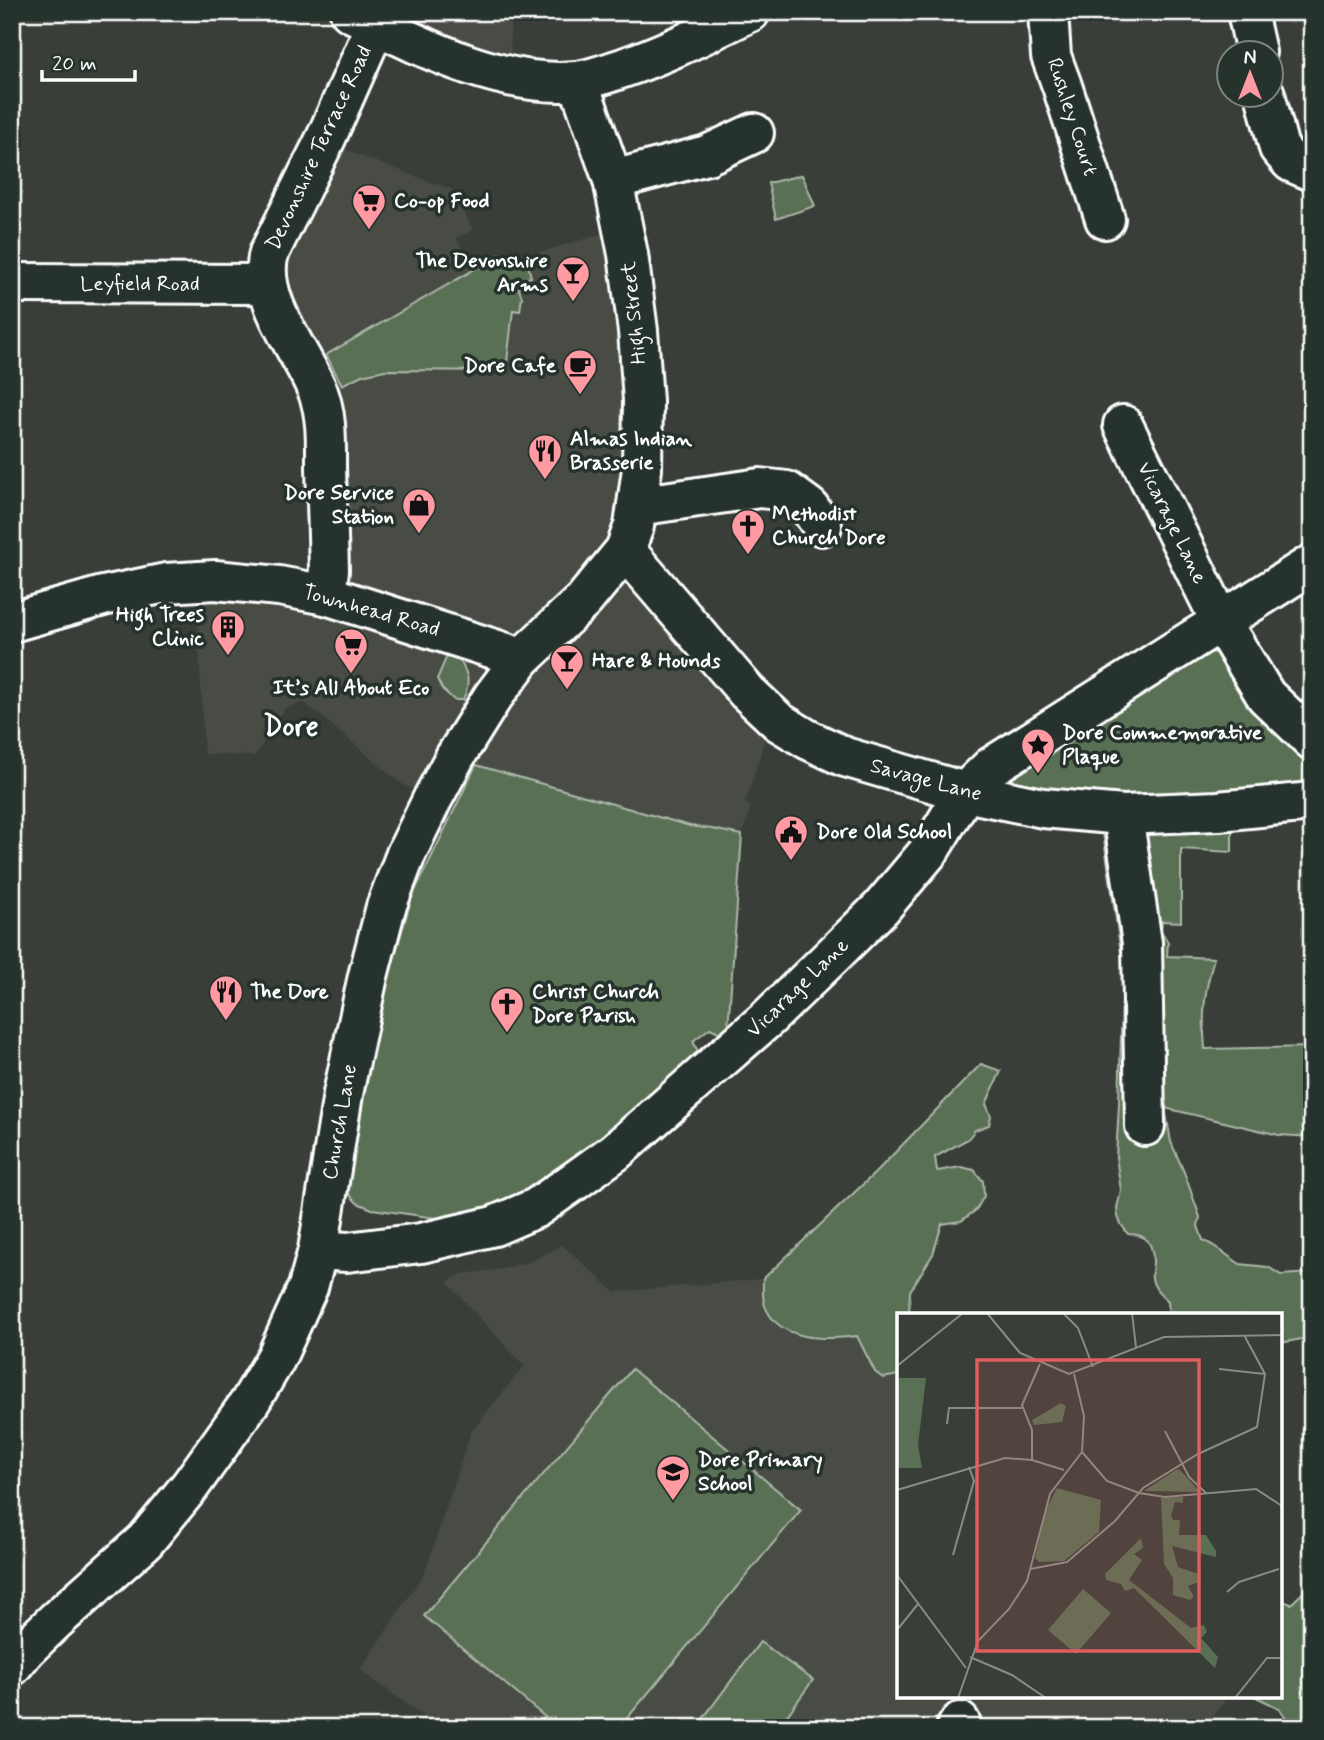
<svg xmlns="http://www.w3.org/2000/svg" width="1324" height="1740" font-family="Mynerve,sans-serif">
	<rect width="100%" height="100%" fill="#393f38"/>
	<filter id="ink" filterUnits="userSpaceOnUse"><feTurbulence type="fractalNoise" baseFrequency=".0143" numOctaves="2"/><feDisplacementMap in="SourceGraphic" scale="14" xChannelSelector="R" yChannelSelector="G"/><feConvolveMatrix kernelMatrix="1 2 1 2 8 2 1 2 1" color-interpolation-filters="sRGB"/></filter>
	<g filter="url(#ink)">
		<g fill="#4a4b44">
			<path d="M 350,12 L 511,12 L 510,42 L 516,78 Z"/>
			<path d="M 326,138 L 355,154 L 453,190 L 473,230 L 456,238 L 474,269 L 501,254 L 516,259 L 609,232 L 625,375 L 634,526 L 767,732 L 745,804 L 751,806 L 742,835 L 712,829 L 690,826 L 476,765 L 455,758 L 433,798 L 402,784 L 304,702 L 285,708 L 255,756 L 204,754 L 196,580 L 326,594 L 325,418 L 267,284 Z"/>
			<path d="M 562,1245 L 615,1292 L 763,1279 L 764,1303 L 770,1316 L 833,1339 L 858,1336 L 875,1372 L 893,1377 L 899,1375 L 899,1696 L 1228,1696 L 1205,1728 L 440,1728 L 360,1670 L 425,1572 L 471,1432 L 524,1366 L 447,1282 L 462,1274 L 502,1269 L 532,1261 Z"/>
		</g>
		<g fill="#5a7055" stroke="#acb8aa" stroke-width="2">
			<path d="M 802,175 L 815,206 L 776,219 L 768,183 Z"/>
			<path d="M 501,254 L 515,259 L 526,256 L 531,277 L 524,279 L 519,289 L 522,297 L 520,311 L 513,310 L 506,371 L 385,370 L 362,375 L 342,385 L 326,355 Z"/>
			<path d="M 1209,652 L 1221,654 L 1312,751 L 1312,793 L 1208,803 L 1005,790 L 999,775 L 1179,664 Z"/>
			<path d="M 457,655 C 467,673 472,679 463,700 L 454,700 L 442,689 L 437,679 L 446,658 Z"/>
			<path d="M 476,765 L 690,826 L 712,829 L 742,835 L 728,1029 L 723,1034 L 710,1028 L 693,1041 L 701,1058 L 624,1124 L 518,1203 L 490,1215 L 436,1218 L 372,1209 L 357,1203 L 347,1192 L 353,1137 L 388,978 L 412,897 Z"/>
			<path d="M 1232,819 L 1232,852 L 1181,849 L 1181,922 L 1162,921 L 1161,931 L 1168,942 L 1167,956 L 1214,958 C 1204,993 1202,1014 1205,1049 L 1312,1047 L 1312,1137 L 1279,1135 L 1165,1108 L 1171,1142 L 1184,1172 L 1200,1217 L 1198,1226 L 1203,1240 L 1214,1246 L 1240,1264 L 1268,1267 L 1281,1275 L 1312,1273 L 1312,1335 L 1302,1339 L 1280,1343 L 1280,1315 L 1169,1315 L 1168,1301 C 1161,1294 1154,1289 1152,1279 C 1151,1273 1153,1268 1153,1262 C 1153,1243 1147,1234 1128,1234 L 1121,1224 L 1118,1217 L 1117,1208 L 1121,1190 L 1116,1157 L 1119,1104 L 1123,966 L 1102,826 Z"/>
			<path d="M 981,1064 L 1001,1071 L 986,1104 L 991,1116 L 989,1125 L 975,1130 L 968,1139 L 935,1157 L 937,1171 L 961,1167 L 974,1170 L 983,1181 L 984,1196 L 976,1210 L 961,1221 L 942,1224 L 933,1254 L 910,1291 L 909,1315 L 899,1315 L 899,1375 L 883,1378 L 875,1372 L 857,1336 C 826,1340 779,1342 765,1306 C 762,1298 763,1287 763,1279 L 875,1173 Z"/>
			<path d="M 632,1369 L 801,1510 L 619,1728 L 558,1728 L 424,1616 Z"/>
			<path d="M 1312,1584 L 1312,1728 L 1293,1728 L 1279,1708 L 1254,1696 L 1280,1696 L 1280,1600 L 1291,1604 Z"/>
			<path d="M 760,1642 L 813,1680 L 778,1728 L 696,1728 Z"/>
		</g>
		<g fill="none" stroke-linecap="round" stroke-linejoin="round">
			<g stroke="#fff" stroke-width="44">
				<g id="minor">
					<path d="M 350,12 C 416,44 501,89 577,81 C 592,79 608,73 623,68 C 667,53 708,32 750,12"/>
					<path d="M 1048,12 L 1051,56 L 1062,86 L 1105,219"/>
					<path d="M 1247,12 L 1256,52"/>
					<path d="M 1265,94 L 1279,148 L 1291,162 L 1312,171"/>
					<path d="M 613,180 L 707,155 L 754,133"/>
					<path d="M 12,283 L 267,284"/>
					<path d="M 1123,425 L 1221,622 L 1266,696 L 1312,740"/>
					<path d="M 637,506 L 760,488 L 787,491 L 809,507 L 822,526"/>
					<path d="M 625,550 L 747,692 L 779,722 L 807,739 L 845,757 L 965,792 L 1043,808 L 1123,815 L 1218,811 L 1312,802"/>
					<path d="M 326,595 L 329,570 C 328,536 327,501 326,467 C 326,442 327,416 318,392 C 302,351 256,299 269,253 L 326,138 L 376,25"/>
					<path d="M 12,622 L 103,596 L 166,583 L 215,580 L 279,586 L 326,595 L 522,658"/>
					<path d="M 1123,815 L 1142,943 L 1145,1126"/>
					<path d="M 318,1250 L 347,1252 L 421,1243 L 494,1226 L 536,1208 L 576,1180 L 615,1152 L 767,1019 L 826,962 L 881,908 L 929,851 L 965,792 L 991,767 L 1312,564"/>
					<path d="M 12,1666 L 26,1649 L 55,1621 L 145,1541 L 190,1486 L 250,1402 L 276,1358 L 308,1287 L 318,1250 L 343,1094 L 368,976 L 386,907 L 406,854 L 433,798 L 455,757 L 492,698 L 522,658 L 584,600 L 625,550 L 634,526 L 642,469 L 643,401 L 638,331 L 628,254 L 613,180 L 578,81"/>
					<path d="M 956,1728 L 960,1722"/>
				</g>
			</g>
			<use href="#minor" stroke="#26332d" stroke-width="38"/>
		</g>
	</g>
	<defs>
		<g id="supermarket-pin" transform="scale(1.75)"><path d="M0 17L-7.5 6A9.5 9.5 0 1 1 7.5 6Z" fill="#ff9aa2" stroke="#26332d"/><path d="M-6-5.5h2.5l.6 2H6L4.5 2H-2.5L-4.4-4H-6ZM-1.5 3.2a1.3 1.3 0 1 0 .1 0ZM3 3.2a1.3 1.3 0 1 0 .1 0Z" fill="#111"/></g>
		<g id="bar-pin" transform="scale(1.75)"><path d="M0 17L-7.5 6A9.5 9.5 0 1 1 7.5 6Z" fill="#ff9aa2" stroke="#26332d"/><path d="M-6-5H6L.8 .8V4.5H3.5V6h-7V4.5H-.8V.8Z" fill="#111"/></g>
		<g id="cafe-pin" transform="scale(1.75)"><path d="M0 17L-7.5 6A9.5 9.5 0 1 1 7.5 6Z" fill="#ff9aa2" stroke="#26332d"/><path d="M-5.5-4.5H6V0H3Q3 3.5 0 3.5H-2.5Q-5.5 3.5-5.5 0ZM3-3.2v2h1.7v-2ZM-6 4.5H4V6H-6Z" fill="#111"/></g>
		<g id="restaurant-pin" transform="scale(1.75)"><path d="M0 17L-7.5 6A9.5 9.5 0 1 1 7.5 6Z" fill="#ff9aa2" stroke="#26332d"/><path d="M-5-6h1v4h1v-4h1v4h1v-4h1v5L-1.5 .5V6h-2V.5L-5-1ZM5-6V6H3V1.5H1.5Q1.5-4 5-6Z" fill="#111"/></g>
		<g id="shop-pin" transform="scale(1.75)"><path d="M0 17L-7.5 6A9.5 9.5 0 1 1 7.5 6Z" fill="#ff9aa2" stroke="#26332d"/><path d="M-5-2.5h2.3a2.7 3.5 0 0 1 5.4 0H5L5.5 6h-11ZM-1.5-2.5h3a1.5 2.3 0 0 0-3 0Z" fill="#111"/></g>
		<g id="church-pin" transform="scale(1.75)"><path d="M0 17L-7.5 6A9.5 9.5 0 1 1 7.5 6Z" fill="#ff9aa2" stroke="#26332d"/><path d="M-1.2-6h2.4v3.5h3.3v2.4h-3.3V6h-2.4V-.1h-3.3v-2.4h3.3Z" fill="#111"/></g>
		<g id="building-pin" transform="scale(1.75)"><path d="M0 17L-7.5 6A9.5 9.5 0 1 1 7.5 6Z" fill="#ff9aa2" stroke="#26332d"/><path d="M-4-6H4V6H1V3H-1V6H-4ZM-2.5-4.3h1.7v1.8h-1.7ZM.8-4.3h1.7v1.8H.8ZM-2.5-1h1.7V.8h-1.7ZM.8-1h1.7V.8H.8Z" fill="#111"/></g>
		<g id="sight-pin" transform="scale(1.75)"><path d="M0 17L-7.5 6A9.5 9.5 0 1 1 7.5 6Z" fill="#ff9aa2" stroke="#26332d"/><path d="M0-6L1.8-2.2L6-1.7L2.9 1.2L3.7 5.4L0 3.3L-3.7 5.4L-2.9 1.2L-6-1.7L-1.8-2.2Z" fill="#111"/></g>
		<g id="civic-pin" transform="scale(1.75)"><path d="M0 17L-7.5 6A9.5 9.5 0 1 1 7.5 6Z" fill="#ff9aa2" stroke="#26332d"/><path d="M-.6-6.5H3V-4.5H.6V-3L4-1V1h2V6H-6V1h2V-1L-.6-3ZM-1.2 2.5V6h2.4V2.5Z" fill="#111"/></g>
		<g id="school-pin" transform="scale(1.75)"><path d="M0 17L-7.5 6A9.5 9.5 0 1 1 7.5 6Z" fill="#ff9aa2" stroke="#26332d"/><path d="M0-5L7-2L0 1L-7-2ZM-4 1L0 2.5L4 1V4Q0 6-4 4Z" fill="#111"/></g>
	</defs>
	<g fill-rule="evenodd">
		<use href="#supermarket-pin" x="369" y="201"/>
		<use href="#bar-pin" x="573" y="273"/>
		<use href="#cafe-pin" x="580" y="366"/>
		<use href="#restaurant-pin" x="545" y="451"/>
		<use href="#shop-pin" x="419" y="505"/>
		<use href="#church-pin" x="748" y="526"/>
		<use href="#building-pin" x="228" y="627"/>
		<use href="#supermarket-pin" x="351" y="645"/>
		<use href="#bar-pin" x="567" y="661"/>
		<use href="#sight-pin" x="1038" y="745"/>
		<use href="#civic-pin" x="791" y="832"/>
		<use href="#restaurant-pin" x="226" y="992"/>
		<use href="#church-pin" x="507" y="1004"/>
		<use href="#school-pin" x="673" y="1472"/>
	</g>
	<g text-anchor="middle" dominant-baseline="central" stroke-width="7" stroke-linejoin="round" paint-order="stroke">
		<g font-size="21" fill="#fff" stroke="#26332d">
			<text transform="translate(1072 117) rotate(72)">Rushley Court</text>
			<text transform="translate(319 148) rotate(-65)">Devonshire Terrace Road</text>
			<text x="140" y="284">Leyfield Road</text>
			<text transform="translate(634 313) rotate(-96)">High Street</text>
			<text transform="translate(1172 523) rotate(64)">Vicarage Lane</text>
			<text transform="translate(371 611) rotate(16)">Townhead Road</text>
			<text transform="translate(926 780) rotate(15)">Savage Lane</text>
			<text transform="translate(798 988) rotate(-44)">Vicarage Lane</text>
			<text transform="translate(340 1122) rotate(-80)">Church Lane</text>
		</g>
		<g font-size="21" font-weight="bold" fill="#fff" stroke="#26332d" text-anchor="start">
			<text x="394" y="201">Co-op Food</text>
			<text x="548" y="261" text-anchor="end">The Devonshire<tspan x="548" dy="24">Arms</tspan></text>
			<text x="556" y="366" text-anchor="end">Dore Cafe</text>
			<text x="570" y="439">Almas Indian<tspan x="570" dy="24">Brasserie</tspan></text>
			<text x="394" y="493" text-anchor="end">Dore Service<tspan x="394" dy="24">Station</tspan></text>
			<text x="772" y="514">Methodist<tspan x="772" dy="24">Church Dore</tspan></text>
			<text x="204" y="615" text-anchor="end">High Trees<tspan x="204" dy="24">Clinic</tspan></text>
			<text x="592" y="661">Hare &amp; Hounds</text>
			<text x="351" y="688" text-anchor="middle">It’s All About Eco</text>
			<text x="1062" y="733">Dore Commemorative<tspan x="1062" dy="24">Plaque</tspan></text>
			<text x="816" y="832">Dore Old School</text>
			<text x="250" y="992">The Dore</text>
			<text x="532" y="992">Christ Church<tspan x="532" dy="24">Dore Parish</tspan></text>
			<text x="698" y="1460">Dore Primary<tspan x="698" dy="24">School</tspan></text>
		</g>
		<g font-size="28" font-weight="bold" fill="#fff" stroke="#26332d">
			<text x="291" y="727">Dore</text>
		</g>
	</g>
	<g transform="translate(897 1313)">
		<rect width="385" height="385" fill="#393f38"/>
		<path d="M 0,65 L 29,65 L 21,132 L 25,155 L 0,155 ZM 164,90 L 169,93 L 165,109 L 137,112 L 135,107 ZM 282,156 L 303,179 L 247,178 L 277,158 ZM 160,175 L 204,187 L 202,219 L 167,248 L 142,249 L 138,245 L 149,197 ZM 286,184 L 286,190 L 278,189 L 274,202 L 276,207 L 283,207 L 282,222 L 309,222 L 319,238 L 319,244 L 275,233 L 281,254 L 304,262 L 302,269 L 291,273 L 297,284 L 293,287 L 276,282 L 276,265 L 267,251 L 264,185 ZM 244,225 L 246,235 L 237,241 L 245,247 L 232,267 L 294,315 L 307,312 L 310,319 L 304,325 L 321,344 L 318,355 L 237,275 L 228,278 L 224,271 L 209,267 L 208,261 ZM 186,276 L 214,300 L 179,341 L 151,317 Z" fill="#5a7055"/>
		<path fill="none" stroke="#888c88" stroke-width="2" d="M 90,0 L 123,40 L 172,61 L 267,24 L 385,22M 166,0 L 181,15 L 196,54M 235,0 L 239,34M 0,53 L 66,0M 322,56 L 368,61M 50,111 L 52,95 L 125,95M 268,118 L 292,164 L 309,180M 185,139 L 210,168 L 242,180 L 268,184 L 359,176 L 385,193M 135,147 L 135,117 L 125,92 L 143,51M 0,177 L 108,145 L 135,147 L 167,157M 56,242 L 77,168 L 72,154M 133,256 L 170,249 L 218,208 L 246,175 L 301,141 L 360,114 L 368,61 L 347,22M 0,262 L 69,355M 330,279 L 342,269 L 382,256M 0,317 L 21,291M 73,344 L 115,362 L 149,385M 61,385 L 81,328 L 112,296 L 130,268 L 153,181 L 185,139 L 187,103 L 177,61M 338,385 L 370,345 L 385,345"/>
		<path fill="#e05e5e" fill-opacity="0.15" stroke="#e05e5e" stroke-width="3.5" d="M 80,47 L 302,47 L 302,338 L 80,338 Z"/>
		<rect width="385" height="385" fill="none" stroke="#fff" stroke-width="3.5"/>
	</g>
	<rect width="1324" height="1740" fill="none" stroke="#26332d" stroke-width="42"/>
	<rect x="21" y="21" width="1282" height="1698" fill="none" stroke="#fff" stroke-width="2.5" filter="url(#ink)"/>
	<g transform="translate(1250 74)"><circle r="33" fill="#26332d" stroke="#7d8581" stroke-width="2"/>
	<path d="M0-5L12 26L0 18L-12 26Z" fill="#ff9aa2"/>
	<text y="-10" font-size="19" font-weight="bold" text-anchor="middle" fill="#ffffff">N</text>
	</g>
	<path d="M42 70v10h93v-10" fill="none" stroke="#ffffff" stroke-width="3.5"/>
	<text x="52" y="70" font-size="21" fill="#ffffff" stroke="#26332d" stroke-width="5" paint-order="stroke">20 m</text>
</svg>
